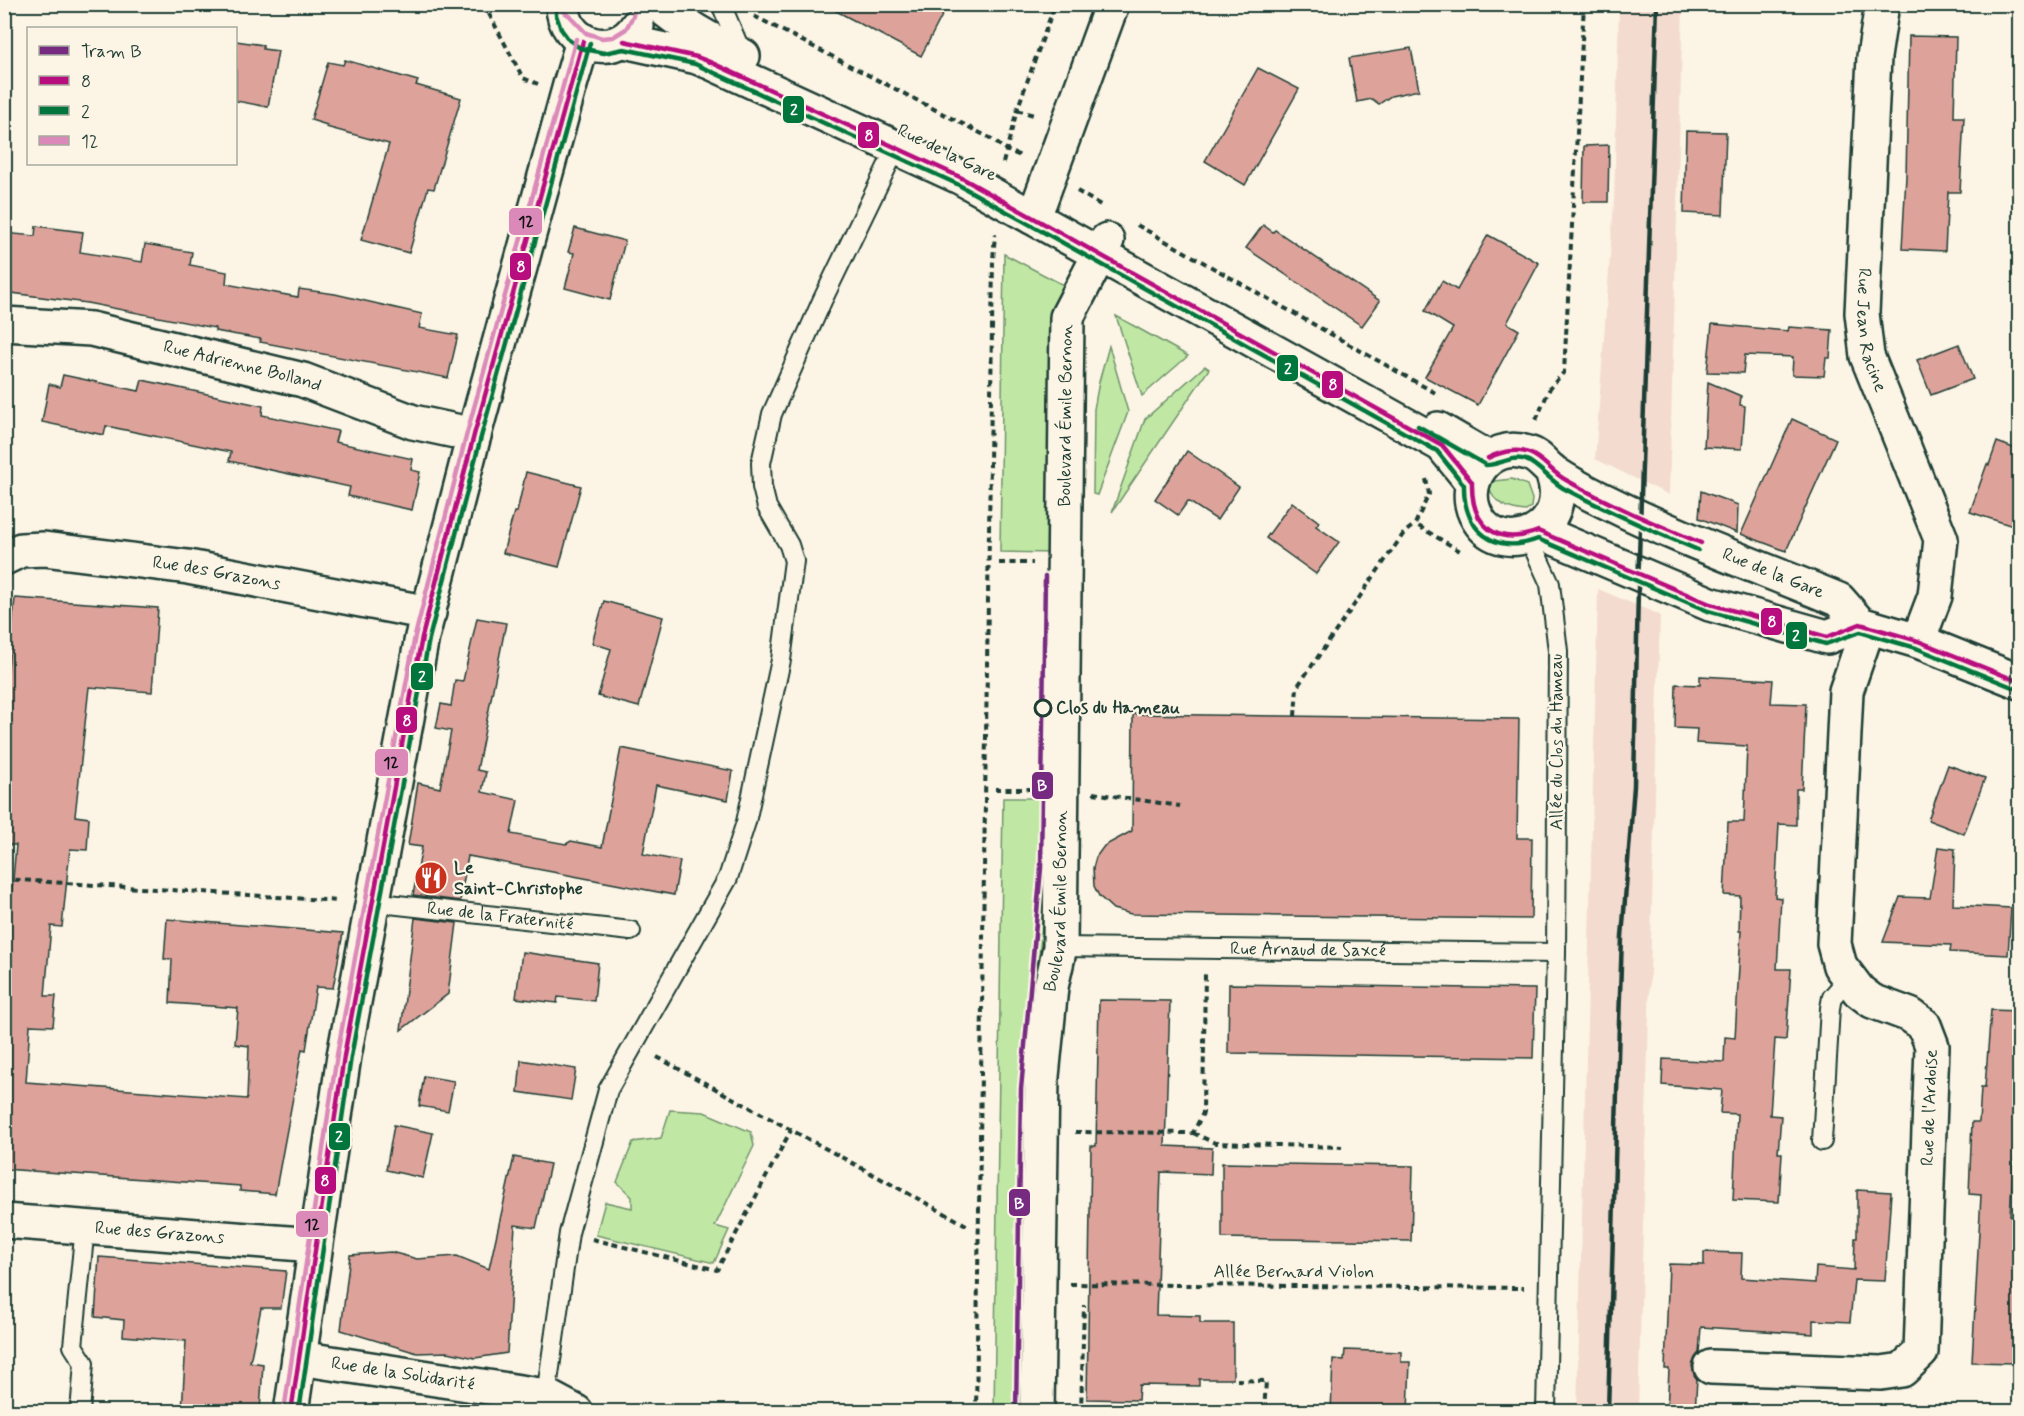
<svg xmlns="http://www.w3.org/2000/svg" width="2024" height="1416" font-family="Mynerve,sans-serif">
	<rect width="100%" height="100%" fill="#fcf5e5"/>
	<filter id="ink" filterUnits="userSpaceOnUse"><feTurbulence type="fractalNoise" baseFrequency=".0167" numOctaves="2"/><feDisplacementMap in="SourceGraphic" scale="12" xChannelSelector="R" yChannelSelector="G"/><feConvolveMatrix kernelMatrix="1 2 1 2 8 2 1 2 1" color-interpolation-filters="sRGB"/></filter>
	<g filter="url(#ink)">
		<g fill="#f3dccf">
			<path d="M 1619,5 L 1683,5 L 1669,495 L 1595,459 L 1614,202 Z"/>
			<path d="M 1598,589 L 1660,615 L 1638,1412 L 1577,1411 Z"/>
		</g>
		<g fill="#c0e8a4" stroke="#70926c" stroke-width="1.5">
			<path d="M 1004,254 L 1071,289 L 1056,553 L 1000,552 Z"/>
			<path d="M 1116,316 L 1188,356 L 1142,396 Z"/>
			<path d="M 1109,346 L 1128,412 L 1097,495 L 1093,494 L 1094,409 L 1099,382 Z"/>
			<path d="M 1205,366 L 1209,369 L 1112,512 L 1145,419 Z"/>
			<path d="M 1512,479 L 1527,485 L 1532,499 L 1531,507 L 1526,511 C 1511,510 1492,504 1489,486 L 1494,481 Z"/>
			<path d="M 1003,798 L 1049,798 L 1047,877 L 1029,1060 L 1023,1411 L 994,1412 Z"/>
			<path d="M 670,1110 L 704,1112 L 751,1132 L 754,1146 L 715,1226 L 729,1230 L 714,1263 L 596,1235 L 605,1202 L 632,1208 L 632,1197 L 617,1182 L 633,1142 L 661,1138 Z"/>
		</g>
		<g fill="#dda39b" stroke="#1f3d34" stroke-width="1.5">
			<path d="M 823,4 L 948,4 L 921,56 Z"/>
			<path d="M 1909,36 L 1956,37 L 1954,117 L 1964,117 L 1960,192 L 1948,192 L 1945,251 L 1902,249 L 1906,176 Z"/>
			<path d="M 236,41 L 263,45 L 263,49 L 278,51 L 268,107 L 236,101 Z"/>
			<path d="M 1411,48 L 1419,90 L 1391,96 L 1379,104 L 1372,99 L 1357,102 L 1349,58 Z"/>
			<path d="M 345,60 L 418,81 L 416,85 L 461,98 L 434,189 L 428,188 L 409,253 L 361,240 L 389,144 L 326,127 L 327,125 L 311,120 L 328,62 L 343,65 Z"/>
			<path d="M 1258,68 L 1299,89 L 1245,185 L 1205,161 Z"/>
			<path d="M 1686,131 L 1726,132 L 1723,215 L 1684,213 Z"/>
			<path d="M 1609,145 L 1608,202 L 1583,202 L 1584,146 Z"/>
			<path d="M 1263,225 L 1273,232 L 1275,230 L 1380,301 L 1362,326 L 1246,248 Z"/>
			<path d="M 36,226 L 83,232 L 80,252 L 142,262 L 145,244 L 192,252 L 190,265 L 227,272 L 226,284 L 298,297 L 299,289 L 335,294 L 422,314 L 419,328 L 458,335 L 448,378 L 260,342 L 261,339 L 215,331 L 215,328 L 87,303 L 4,292 L 4,233 L 35,236 Z"/>
			<path d="M 575,228 L 625,241 L 610,300 L 565,288 L 574,253 L 568,252 Z"/>
			<path d="M 1488,235 L 1539,263 L 1507,323 L 1519,330 L 1478,405 L 1425,377 L 1453,328 L 1425,311 L 1442,281 L 1457,290 Z"/>
			<path d="M 1712,324 L 1788,331 L 1789,327 L 1832,330 L 1830,358 L 1826,358 L 1824,376 L 1792,375 L 1793,357 L 1745,355 L 1743,373 L 1707,372 Z"/>
			<path d="M 1959,344 L 1973,379 L 1931,395 L 1917,360 Z"/>
			<path d="M 63,375 L 139,391 L 142,380 L 263,406 L 262,415 L 338,431 L 335,442 L 413,459 L 411,470 L 420,472 L 412,510 L 348,496 L 350,487 L 229,461 L 231,452 L 106,426 L 104,435 L 42,422 L 49,384 L 60,387 Z"/>
			<path d="M 1708,382 L 1741,396 L 1740,405 L 1745,406 L 1742,449 L 1704,447 Z"/>
			<path d="M 1792,419 L 1836,439 L 1786,551 L 1741,534 Z"/>
			<path d="M 1997,442 L 2019,450 L 2019,528 L 1970,512 L 1987,464 L 1989,465 Z"/>
			<path d="M 1187,451 L 1239,487 L 1217,520 L 1188,501 L 1178,515 L 1155,499 Z"/>
			<path d="M 526,472 L 581,486 L 559,567 L 503,553 L 514,512 L 517,512 Z"/>
			<path d="M 1701,491 L 1738,505 L 1737,533 L 1699,518 Z"/>
			<path d="M 1292,502 L 1319,522 L 1316,526 L 1339,542 L 1316,574 L 1266,538 Z"/>
			<path d="M 15,598 L 158,608 L 152,692 L 89,687 L 75,816 L 89,818 L 87,850 L 70,849 L 62,927 L 51,926 L 45,996 L 56,996 L 53,1026 L 30,1025 L 26,1082 L 247,1099 L 249,1046 L 235,1044 L 238,1008 L 170,1003 L 172,959 L 164,959 L 167,919 L 343,933 L 333,988 L 316,987 L 306,1050 L 302,1049 L 275,1194 L 240,1191 L 240,1186 L 4,1169 L 4,940 L 5,924 L 9,925 L 16,845 L 9,845 L 4,774 L 4,707 Z"/>
			<path d="M 604,601 L 663,617 L 639,707 L 598,696 L 611,649 L 592,643 Z"/>
			<path d="M 477,618 L 506,623 L 477,770 L 486,772 L 482,792 L 518,800 L 511,834 L 566,844 L 571,841 L 602,847 L 621,748 L 733,771 L 728,800 L 656,785 L 643,854 L 680,861 L 674,895 L 468,856 L 460,901 L 413,895 L 422,847 L 408,845 L 418,783 L 440,788 L 451,731 L 436,728 L 441,704 L 451,706 L 455,680 L 463,681 Z"/>
			<path d="M 1700,676 L 1773,680 L 1771,703 L 1806,704 L 1802,789 L 1796,789 L 1796,825 L 1779,824 L 1775,897 L 1781,898 L 1777,969 L 1791,969 L 1786,1040 L 1775,1039 L 1770,1115 L 1781,1116 L 1778,1153 L 1782,1153 L 1779,1202 L 1733,1200 L 1737,1114 L 1720,1113 L 1722,1090 L 1662,1085 L 1663,1059 L 1724,1062 L 1725,1037 L 1735,1038 L 1741,931 L 1739,931 L 1740,896 L 1724,895 L 1728,822 L 1744,822 L 1747,746 L 1696,743 L 1697,729 L 1675,728 L 1676,684 L 1700,685 Z"/>
			<path d="M 1133,714 L 1519,719 L 1517,838 L 1532,838 L 1531,919 L 1131,914 L 1113,909 L 1099,896 L 1094,886 L 1093,868 L 1096,857 L 1104,846 L 1132,831 Z"/>
			<path d="M 1948,765 L 1985,778 L 1964,834 L 1928,820 Z"/>
			<path d="M 1938,847 L 1955,849 L 1953,905 L 2011,908 L 2008,955 L 1950,952 L 1951,945 L 1883,942 L 1900,897 L 1930,898 Z"/>
			<path d="M 415,918 L 457,923 L 448,994 L 401,1030 Z"/>
			<path d="M 522,952 L 598,963 L 594,1001 L 558,997 L 557,1003 L 516,998 Z"/>
			<path d="M 1229,984 L 1535,989 L 1533,1058 L 1228,1053 Z"/>
			<path d="M 1099,1000 L 1170,1001 L 1165,1146 L 1212,1148 L 1211,1174 L 1161,1172 L 1156,1315 L 1200,1316 L 1200,1323 L 1233,1323 L 1233,1379 L 1199,1379 L 1199,1386 L 1139,1385 L 1138,1400 L 1087,1399 L 1091,1146 L 1096,1146 Z"/>
			<path d="M 1991,1010 L 2019,1011 L 2019,1090 L 2018,1090 L 2010,1215 L 2019,1216 L 2019,1280 L 2015,1363 L 1972,1362 L 1981,1195 L 1969,1194 L 1972,1122 L 1979,1122 L 1981,1087 L 1985,1087 Z"/>
			<path d="M 521,1060 L 576,1069 L 571,1100 L 518,1092 Z"/>
			<path d="M 424,1076 L 454,1081 L 448,1111 L 419,1106 Z"/>
			<path d="M 394,1125 L 433,1133 L 423,1178 L 386,1170 Z"/>
			<path d="M 514,1157 L 550,1164 L 536,1228 L 515,1225 L 507,1353 L 475,1358 L 448,1352 L 417,1353 L 341,1330 L 350,1255 L 391,1252 L 417,1259 L 457,1256 L 489,1269 Z"/>
			<path d="M 1222,1163 L 1413,1166 L 1411,1241 L 1222,1238 Z"/>
			<path d="M 1857,1190 L 1891,1192 L 1885,1281 L 1854,1280 L 1850,1322 L 1813,1320 L 1813,1334 L 1701,1327 L 1699,1353 L 1695,1358 L 1692,1366 L 1694,1375 L 1697,1379 L 1695,1412 L 1667,1412 L 1669,1369 L 1665,1369 L 1669,1264 L 1704,1265 L 1704,1252 L 1742,1253 L 1741,1278 L 1815,1283 L 1816,1267 L 1854,1270 L 1855,1238 L 1857,1238 Z"/>
			<path d="M 99,1257 L 286,1271 L 281,1308 L 261,1308 L 250,1362 L 263,1364 L 260,1412 L 182,1412 L 186,1341 L 123,1336 L 124,1320 L 95,1317 Z"/>
			<path d="M 1345,1350 L 1401,1352 L 1401,1362 L 1410,1362 L 1408,1412 L 1331,1412 L 1333,1359 L 1344,1360 Z"/>
		</g>
		<g fill="none" stroke-linecap="round" stroke-linejoin="round">
			<g stroke="#1f3d34" stroke-width="22">
				<g id="service">
					<path d="M 721,4 L 742,54"/>
					<path d="M 1528,536 L 1550,584 L 1558,651 L 1556,953 L 1546,1412"/>
					<path id="s1" d="M 371,902 L 631,931"/>
					<path id="s2" d="M 1060,947 L 1556,953"/>
					<path d="M 1822,1141 L 1830,1008 L 1832,997 L 1848,979"/>
					<path d="M 546,1396 L 569,1233 L 608,1090 L 728,878 L 746,822 L 781,660 L 794,561 L 789,545 L 767,507 L 762,487 L 761,463 L 772,414 L 822,301 L 896,148"/>
					<path d="M 80,1412 L 84,1363 L 73,1346 L 85,1227"/>
				</g>
			</g>
			<g stroke="#1f3d34" stroke-width="38">
				<g id="minor">
					<path id="s3" d="M 1882,4 L 1874,57 L 1862,313 L 1867,356 L 1941,539 L 1935,596 L 1918,641"/>
					<path d="M 1032,217 L 1040,201 L 1112,4"/>
					<path id="s4" d="M 4,324 L 91,329 L 303,380 L 413,422 L 474,435"/>
					<path id="s5" d="M 4,558 L 21,550 L 44,549 L 188,567 L 429,613"/>
					<path id="s6" d="M 4,1221 L 315,1245"/>
					<path id="s7" d="M 299,1358 L 546,1396 L 576,1412"/>
					<path id="s8" d="M 1711,1367 L 1881,1373 L 1902,1370 L 1921,1352 L 1932,1046 L 1924,1025 L 1910,1015 L 1872,1001 L 1859,991 L 1840,966 L 1834,944 L 1846,691 L 1868,627"/>
					<path d="M 291,1412 L 344,1056 L 422,637 L 474,435 L 570,85 L 583,41"/>
					<path id="s9" d="M 1037,1412 L 1042,1076 L 1051,987 L 1060,947 L 1067,317 L 1107,240"/>
				</g>
			</g>
			<g stroke="#1f3d34" stroke-width="38">
				<g id="tertiary">
					<path d="M 563,4 C 562,46 615,61 637,26"/>
					<path d="M 658,4 C 683,26 713,42 743,56"/>
					<path d="M 624,41 L 697,57 L 710,62 L 960,177 L 1442,445 L 1472,482"/>
					<path d="M 1438,429 L 1488,458"/>
					<path id="s10" d="M 1551,470 C 1577,530 1503,561 1478,519 C 1457,485 1488,439 1528,453 C 1539,456 1544,465 1553,472 C 1570,484 1590,494 1609,503 C 1683,540 1762,568 1839,600 L 1860,624 L 1918,641 L 2020,682"/>
					<path d="M 1538,531 L 1710,604 L 1827,637 L 1860,624"/>
				</g>
			</g>
			<g stroke="#1f3d34" stroke-width="4" stroke-dasharray="6 4.5" stroke-linecap="butt">
				<path d="M 453,4 L 488,12"/>
				<path d="M 491,4 L 488,12 L 523,78 L 538,84"/>
				<path d="M 1523,4 L 1584,5"/>
				<path d="M 754,16 L 990,138 L 1006,150 L 1023,157"/>
				<path d="M 1017,110 L 1037,116"/>
				<path d="M 1003,163 L 1017,110 L 1055,4"/>
				<path d="M 1077,191 L 1104,207"/>
				<path d="M 1137,225 L 1439,395"/>
				<path d="M 1536,420 L 1550,388 L 1564,372 L 1584,4"/>
				<path d="M 1426,479 L 1429,494 L 1415,524 L 1460,551"/>
				<path d="M 999,563 L 1033,563"/>
				<path d="M 1295,716 L 1297,687 L 1404,533 L 1415,524"/>
				<path d="M 995,789 L 1030,789"/>
				<path d="M 1093,793 L 1180,806"/>
				<path d="M 4,879 L 339,901"/>
				<path d="M 657,1057 L 970,1227"/>
				<path d="M 1075,1132 L 1193,1133 L 1203,1113 L 1205,973"/>
				<path d="M 1193,1133 L 1215,1143 L 1342,1147"/>
				<path d="M 592,1239 L 717,1270 L 791,1130"/>
				<path d="M 1070,1284 L 1524,1288"/>
				<path d="M 1237,1380 L 1266,1381 L 1264,1412"/>
				<path d="M 976,1412 L 993,260 L 995,234"/>
				<path d="M 1081,1412 L 1084,1305"/>
			</g>
			<use href="#service" stroke="#fcf5e5" stroke-width="18"/>
			<use href="#minor" stroke="#fcf5e5" stroke-width="33"/>
			<use href="#tertiary" stroke="#fcf5e5" stroke-width="33"/>
			<path stroke="#1f3d34" stroke-width="4.5" d="M 1608,1412 L 1619,1022 L 1622,937 L 1634,786 L 1638,589 L 1657,4"/>
			<g stroke="#fcf5e5" stroke-width="9">
				<g id="bus-1">
					<path d="M 624,41 L 697,57 L 710,62 L 960,177 L 1442,445 L 1472,482 C 1471,526 1496,547 1538,531 L 1710,604 L 1827,637 L 1860,624 L 1918,641 L 2020,682"/>
					<path d="M 1488,458 C 1501,452 1515,448 1529,453 C 1543,458 1552,473 1566,480 C 1610,505 1655,524 1701,543"/>
					<path d="M 291,1412 L 344,1056 L 422,637 L 474,435 L 583,41"/>
				</g>
			</g>
			<g stroke="#fcf5e5" stroke-width="9">
				<g id="bus-2">
					<path d="M 556,4 L 556,15 L 561,29 L 569,40 L 580,48 L 604,53 L 624,49 L 695,64 L 957,184 L 1437,451 L 1464,485 C 1463,530 1494,556 1538,539 L 1708,611 L 1826,644 L 1860,632 L 1916,648 L 2017,689"/>
					<path d="M 1418,426 L 1486,465 C 1500,465 1511,455 1526,460 C 1536,463 1551,481 1563,488 C 1607,511 1652,531 1698,550"/>
					<path d="M 299,1412 L 351,1057 L 429,639 L 481,437 L 590,43"/>
				</g>
			</g>
			<g stroke="#fcf5e5" stroke-width="9">
				<g id="bus-3">
					<path d="M 552,4 L 570,16 L 586,33 L 602,38 L 613,37 L 626,29 L 633,16 L 635,4"/>
					<path d="M 284,1411 L 337,1055 L 415,636 L 467,433 L 576,39"/>
				</g>
			</g>
			<use href="#bus-1" stroke="#b80d7f" stroke-width="4.5"/>
			<use href="#bus-2" stroke="#00763c" stroke-width="4.5"/>
			<use href="#bus-3" stroke="#db89b9" stroke-width="4.5"/>
			<g stroke="#fcf5e5" stroke-width="9">
				<path id="tram-1" d="M 1016,1412 L 1021,1089 L 1041,868 L 1045,576"/>
			</g>
			<use href="#tram-1" stroke="#762a80" stroke-width="4.5"/>
		</g>
	</g>
	<defs>
		<g id="restaurant-disc" transform="scale(1.725)"><circle r="9.5" fill="#c8321e" stroke="#fcf5e5"/><path d="M-5-6h1v4h1v-4h1v4h1v-4h1v5L-1.5 .5V6h-2V.5L-5-1ZM5-6V6H3V1.5H1.5Q1.5-4 5-6Z" fill="#fff"/></g>
	</defs>
	<g fill-rule="evenodd">
		<use href="#restaurant-disc" x="431" y="878"/>
	</g>
	<circle fill="#fcf5e5" stroke="#1f3d34" stroke-width="3" cx="1043" cy="708" r="8"/>
	<g text-anchor="middle" dominant-baseline="central" stroke-width="4.5" stroke-linejoin="round" paint-order="stroke">
		<g font-size="18" fill="#1f3d34" stroke="#fcf5e5">
			<text transform="translate(947 153) rotate(26)">Rue de la Gare</text>
			<text stroke="none"><textPath href="#s3" startOffset="328">Rue Jean Racine</textPath></text>
			<text stroke="none"><textPath href="#s4" startOffset="243">Rue Adrienne Bolland</textPath></text>
			<text stroke="none"><textPath href="#s9" startOffset="998">Boulevard Émile Bernon</textPath></text>
			<text stroke="none"><textPath href="#s10" startOffset="518">Rue de la Gare</textPath></text>
			<text stroke="none"><textPath href="#s5" startOffset="216">Rue des Grazons</textPath></text>
			<text transform="translate(1557 742) rotate(-90)">Allée du Clos du Hameau</text>
			<text stroke="none"><textPath href="#s9" startOffset="512">Boulevard Émile Bernon</textPath></text>
			<text stroke="none"><textPath href="#s1" startOffset="130">Rue de la Fraternité</textPath></text>
			<text stroke="none"><textPath href="#s2" startOffset="248">Rue Arnaud de Saxcé</textPath></text>
			<text stroke="none"><textPath href="#s8" startOffset="462">Rue de l'Ardoise</textPath></text>
			<text stroke="none"><textPath href="#s6" startOffset="156">Rue des Grazons</textPath></text>
			<text x="1294" y="1272">Allée Bernard Violon</text>
			<text stroke="none"><textPath href="#s7" startOffset="105">Rue de la Solidarité</textPath></text>
		</g>
		<g font-size="18" font-weight="bold" fill="#1f3d34" stroke="#fcf5e5" text-anchor="start">
			<text x="1056" y="708">Clos du Hameau</text>
		</g>
		<g font-size="18" font-weight="bold" fill="#1f3d34" stroke="#fcf5e5" text-anchor="start">
			<text x="454" y="868">Le<tspan x="454" dy="21">Saint-Christophe</tspan></text>
		</g>
	</g>
	<g stroke="#fcf5e5" stroke-width="2">
		<rect x="782" y="95" width="23" height="29" rx="6" fill="#00763c"/>
		<rect x="857" y="121" width="23" height="28" rx="6" fill="#b80d7f"/>
		<rect x="508" y="207" width="35" height="29" rx="6" fill="#db89b9"/>
		<rect x="509" y="252" width="23" height="29" rx="6" fill="#b80d7f"/>
		<rect x="1276" y="354" width="23" height="28" rx="6" fill="#00763c"/>
		<rect x="1321" y="370" width="23" height="29" rx="6" fill="#b80d7f"/>
		<rect x="1760" y="607" width="23" height="29" rx="6" fill="#b80d7f"/>
		<rect x="1785" y="621" width="23" height="29" rx="6" fill="#00763c"/>
		<rect x="410" y="662" width="24" height="29" rx="6" fill="#00763c"/>
		<rect x="395" y="706" width="23" height="28" rx="6" fill="#b80d7f"/>
		<rect x="374" y="748" width="35" height="29" rx="6" fill="#db89b9"/>
		<rect x="1031" y="771" width="23" height="29" rx="6" fill="#762a80"/>
		<rect x="328" y="1122" width="23" height="29" rx="6" fill="#00763c"/>
		<rect x="314" y="1166" width="23" height="29" rx="6" fill="#b80d7f"/>
		<rect x="1008" y="1188" width="23" height="29" rx="6" fill="#762a80"/>
		<rect x="295" y="1210" width="34" height="28" rx="6" fill="#db89b9"/>
	</g>
	<g font-size="16" text-anchor="middle" font-weight="bold" fill="#fff">
		<text x="794" y="115">2</text>
		<text x="869" y="141">8</text>
		<text x="521" y="272">8</text>
		<text x="1288" y="374">2</text>
		<text x="1333" y="390">8</text>
		<text x="1772" y="627">8</text>
		<text x="1796" y="641">2</text>
		<text x="422" y="682">2</text>
		<text x="407" y="726">8</text>
		<text x="1042" y="791">B</text>
		<text x="339" y="1142">2</text>
		<text x="325" y="1186">8</text>
		<text x="1019" y="1209">B</text>
	</g>
	<g font-size="16" text-anchor="middle" font-weight="bold" fill="#111">
		<text x="526" y="227">12</text>
		<text x="391" y="768">12</text>
		<text x="312" y="1230">12</text>
	</g>
	<rect width="2024" height="1416" fill="none" stroke="#fcf5e5" stroke-width="24"/>
	<rect x="12" y="12" width="2000" height="1392" fill="none" stroke="#1f3d34" stroke-width="2" filter="url(#ink)"/>
	<rect x="27" y="27" width="210" height="138" fill="#fcf5e5" stroke="#a4ab9e" stroke-width="1.5"/>
	<rect x="39" y="46" width="30" height="9" fill="#762a80" stroke="#a4ab9e" stroke-width="1.5"/>
	<text x="81" y="57" font-size="18" fill="#1f3d34">Tram B</text>
	<rect x="39" y="76" width="30" height="9" fill="#b80d7f" stroke="#a4ab9e" stroke-width="1.5"/>
	<text x="81" y="87" font-size="18" fill="#1f3d34">8</text>
	<rect x="39" y="106" width="30" height="9" fill="#00763c" stroke="#a4ab9e" stroke-width="1.5"/>
	<text x="81" y="117" font-size="18" fill="#1f3d34">2</text>
	<rect x="39" y="136" width="30" height="9" fill="#db89b9" stroke="#a4ab9e" stroke-width="1.5"/>
	<text x="81" y="147" font-size="18" fill="#1f3d34">12</text>
</svg>
